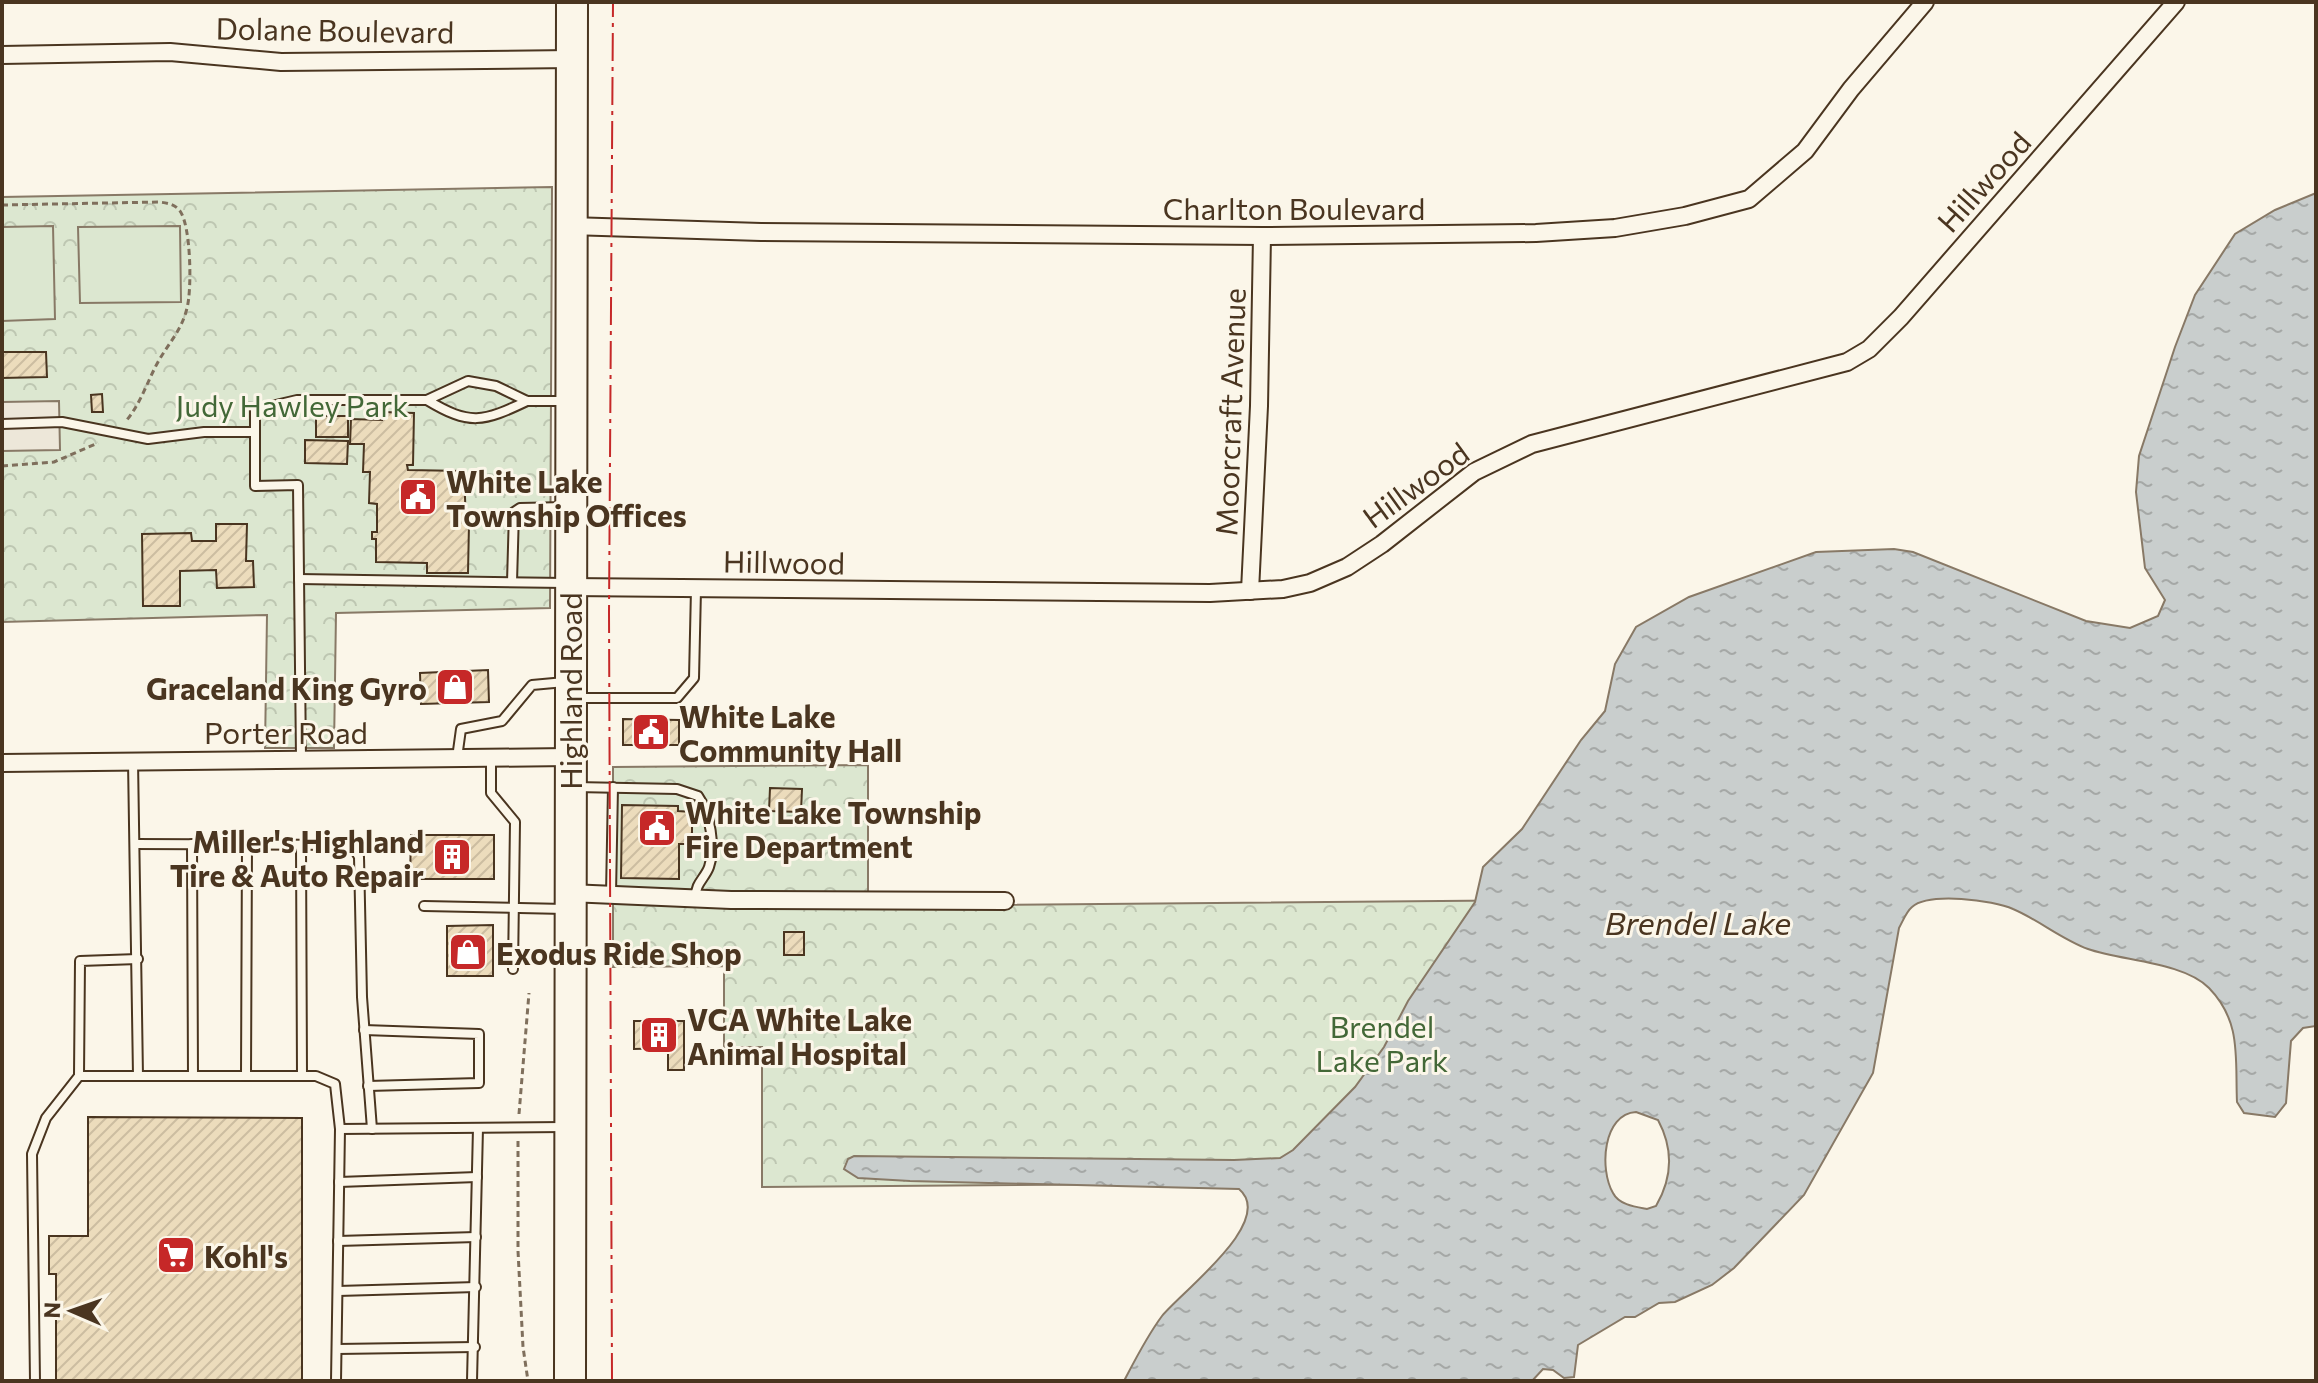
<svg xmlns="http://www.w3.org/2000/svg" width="2318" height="1383" font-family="Commissioner,sans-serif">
	<defs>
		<pattern id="park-crowns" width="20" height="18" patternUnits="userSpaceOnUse" patternTransform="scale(2)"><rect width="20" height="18" fill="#dce7d0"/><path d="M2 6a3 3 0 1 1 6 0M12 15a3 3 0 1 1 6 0" fill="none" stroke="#bec7b2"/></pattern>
		<pattern id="water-ripples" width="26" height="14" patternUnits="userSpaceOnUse" patternTransform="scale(2)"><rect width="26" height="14" fill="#c9cecd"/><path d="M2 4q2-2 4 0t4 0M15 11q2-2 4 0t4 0" fill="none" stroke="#a5a8a6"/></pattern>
		<pattern id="building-hatch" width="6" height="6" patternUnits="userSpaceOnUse" patternTransform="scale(2)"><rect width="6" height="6" fill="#ecdcbc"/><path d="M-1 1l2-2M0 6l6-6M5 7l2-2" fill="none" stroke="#ccbda1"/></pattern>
	</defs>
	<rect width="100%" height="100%" fill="#fbf6e9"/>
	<g fill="url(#park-crowns)" stroke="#887966" stroke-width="2">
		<path d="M 552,187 L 550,608 L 336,613 L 334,748 L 265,748 L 267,615 L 2,622 L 2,197 Z"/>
		<path d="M 868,765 L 868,906 L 1551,900 L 1551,1181 L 762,1187 L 762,1047 L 724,1047 L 724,966 L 613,967 L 613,767 Z"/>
	</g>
	<g fill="#dce7d0" stroke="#887966" stroke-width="2">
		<path d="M 53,226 L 55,319 L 2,321 L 2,227 Z"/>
		<path d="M 180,226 L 181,302 L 80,303 L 78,227 Z"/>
	</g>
	<path fill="#ede7d9" stroke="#887966" stroke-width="2" d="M 59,401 L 60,450 L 2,451 L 2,402 Z"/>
	<path fill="url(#water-ripples)" stroke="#887966" stroke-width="2" fill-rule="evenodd" d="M 2316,193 L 2316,1026 L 2303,1028 L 2291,1041 L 2286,1103 L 2275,1117 L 2244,1113 L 2237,1102 C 2235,1058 2242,1022 2209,988 C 2184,962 2122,961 2088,949 C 2061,939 2039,920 2013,909 C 1993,900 1929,892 1912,907 C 1906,912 1903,921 1899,928 L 1873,1073 L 1804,1195 L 1734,1268 L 1712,1285 L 1675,1302 L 1659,1303 L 1635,1317 L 1625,1317 L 1578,1345 L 1574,1377 L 1564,1378 L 1553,1370 L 1543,1369 L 1532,1381 L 1124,1381 C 1136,1358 1147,1336 1162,1316 C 1181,1292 1277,1221 1239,1189 L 910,1181 L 858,1178 L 844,1169 L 848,1159 L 854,1156 L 1234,1160 L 1280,1158 L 1293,1150 L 1355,1087 L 1384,1047 L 1408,1001 L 1475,902 L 1483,867 L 1522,829 L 1581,740 L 1605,711 L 1615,664 L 1636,627 L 1689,597 L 1816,552 L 1894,549 L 1913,552 L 2086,621 L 2130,628 L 2158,616 L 2165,600 L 2145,568 L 2136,492 L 2139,456 L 2175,347 L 2195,295 L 2235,234 L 2275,210 ZM 1636,1112 L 1658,1120 C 1673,1148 1673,1177 1656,1206 L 1647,1209 C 1636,1207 1619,1205 1613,1193 C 1599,1169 1603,1114 1636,1112 Z"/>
	<g fill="url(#building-hatch)" stroke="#4a3520" stroke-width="2">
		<path d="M 2,352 L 46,352 L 47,377 L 2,378 Z"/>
		<path d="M 102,394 L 103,412 L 92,412 L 91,395 Z"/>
		<path d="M 382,412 L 414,413 L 413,465 L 407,465 L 408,470 L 464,471 L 466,523 L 469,524 L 468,573 L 427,573 L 427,563 L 376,562 L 376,539 L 372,539 L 372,532 L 377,532 L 377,504 L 369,503 L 370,472 L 363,472 L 364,444 L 350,444 L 351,419 L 382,420 Z"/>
		<rect x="316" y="416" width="32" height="21"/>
		<path d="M 305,440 L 348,441 L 347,464 L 305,463 Z"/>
		<path d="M 216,524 L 247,524 L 246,561 L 253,561 L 254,587 L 217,588 L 216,570 L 180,571 L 180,606 L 143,606 L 142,534 L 191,533 L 192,541 L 216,541 Z"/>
		<path d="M 488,670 L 489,702 L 421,704 L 420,673 Z"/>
		<path d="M 623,719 L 679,720 L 679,745 L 623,745 Z"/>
		<path d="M 770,788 L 802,789 L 801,812 L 769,811 Z"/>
		<path d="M 622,805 L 678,806 L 678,811 L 692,812 L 692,844 L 679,844 L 679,879 L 621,878 Z"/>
		<path d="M 411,835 L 494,835 L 494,879 L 410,879 Z"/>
		<path d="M 493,925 L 493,976 L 447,976 L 447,926 Z"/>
		<rect x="784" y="932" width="20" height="23"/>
		<path d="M 634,1021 L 684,1021 L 684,1070 L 668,1070 L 668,1048 L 634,1049 Z"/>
		<path d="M 88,1117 L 302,1118 L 302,1381 L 56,1381 L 56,1274 L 49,1274 L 49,1236 L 88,1236 Z"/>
	</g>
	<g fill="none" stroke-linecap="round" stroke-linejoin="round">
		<g stroke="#4a3520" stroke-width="12">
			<g id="lane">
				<path d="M 527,401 C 483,422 470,426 427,400 L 468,381 L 496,386 L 527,401 L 565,401"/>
				<path d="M 2,424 L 62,422 L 148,439 L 204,432 L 255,432"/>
				<path d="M 299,579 L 565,583"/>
				<path d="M 512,582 L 514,512 L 520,508 L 566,507"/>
				<path d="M 578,698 L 677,698 L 694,678 L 696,589"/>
				<path d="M 491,757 L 491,793 L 515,822 L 513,969"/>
				<path d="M 301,758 L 298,485 L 255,486 L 255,410 L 297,400 L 427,400"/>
				<path d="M 457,758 L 461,729 L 502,721 L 532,685 L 565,682"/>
				<path d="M 133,761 L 138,1076"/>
				<path d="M 575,787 L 677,789 L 698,796 C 710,813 716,847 709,867 C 705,878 695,884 696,896"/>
				<path d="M 135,844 L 352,845 L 359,857 L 362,997 L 372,1129"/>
				<path d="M 192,844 L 193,1076"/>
				<path d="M 301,845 L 302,1075"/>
				<path d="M 611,894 L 613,787"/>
				<path d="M 424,906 L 565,909"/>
				<path d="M 364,1030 L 479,1034 L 479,1083 L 368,1086"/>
				<path d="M 79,1076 L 316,1076 L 335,1084 L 340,1129 L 336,1381"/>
				<path d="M 246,1076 L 247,844"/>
				<path d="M 340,1129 L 565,1127"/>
				<path d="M 339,1182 L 477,1177"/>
				<path d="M 338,1241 L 476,1237"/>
				<path d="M 338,1291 L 476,1287"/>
				<path d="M 337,1349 L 475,1347"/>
				<path d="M 35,1381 L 32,1154 L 46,1118 L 79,1076 L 80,961 L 138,959"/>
				<path d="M 472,1381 L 478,1128"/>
			</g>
		</g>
		<g stroke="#4a3520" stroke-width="20">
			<g id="street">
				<path d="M 2,55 L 170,52 L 281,62 L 572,59"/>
				<path d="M 570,226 L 761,232 L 1262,236 L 1536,233 L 1615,228 L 1685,216 L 1749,199 L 1805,151 L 1851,89 L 1925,2"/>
				<path d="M 570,587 L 1210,593 L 1283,589 L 1310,583 L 1347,567 L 1382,544 L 1474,472 L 1532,444 L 1847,362 L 1869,349 L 1901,317 L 2176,2"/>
				<path d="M 1250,591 L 1259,406 L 1262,236"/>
				<path d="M 2,763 L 569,757"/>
				<path d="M 569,893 L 731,900 L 1005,901"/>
			</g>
		</g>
		<g stroke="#4a3520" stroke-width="34">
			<path id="highway" d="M 570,1381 L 572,2"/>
		</g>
		<g stroke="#7f6f5c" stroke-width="3" stroke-dasharray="6 4" stroke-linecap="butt">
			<path d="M 2,205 L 159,202 C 167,203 175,204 180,211 C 191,226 192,290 187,308 C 182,330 168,344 158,362 C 147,382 141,403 126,421"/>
			<path d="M 2,466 L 54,462 L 98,443"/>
			<path d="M 519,1114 L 529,993"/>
			<path d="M 518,1141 L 518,1251 L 523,1347 L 528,1381"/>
		</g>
		<use href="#lane" stroke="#fbf6e9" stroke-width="8"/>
		<use href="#street" stroke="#fbf6e9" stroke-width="16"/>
		<use href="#highway" stroke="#fbf6e9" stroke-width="30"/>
		<path stroke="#c62828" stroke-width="2" stroke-dasharray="28 6 4 6" stroke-linecap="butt" d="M 612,1381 L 609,613 L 613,2"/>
	</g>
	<defs>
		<g id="civic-square" transform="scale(2)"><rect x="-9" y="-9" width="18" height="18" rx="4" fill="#c62828" stroke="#fbf6e9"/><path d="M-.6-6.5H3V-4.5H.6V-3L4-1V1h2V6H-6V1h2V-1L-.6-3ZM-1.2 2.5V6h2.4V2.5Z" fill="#fff"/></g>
		<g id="shop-square" transform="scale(2)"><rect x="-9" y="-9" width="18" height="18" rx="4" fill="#c62828" stroke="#fbf6e9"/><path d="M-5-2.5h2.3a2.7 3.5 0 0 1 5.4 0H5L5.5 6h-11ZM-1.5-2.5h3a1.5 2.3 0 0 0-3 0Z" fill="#fff"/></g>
		<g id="building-square" transform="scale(2)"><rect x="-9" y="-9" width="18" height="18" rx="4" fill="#c62828" stroke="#fbf6e9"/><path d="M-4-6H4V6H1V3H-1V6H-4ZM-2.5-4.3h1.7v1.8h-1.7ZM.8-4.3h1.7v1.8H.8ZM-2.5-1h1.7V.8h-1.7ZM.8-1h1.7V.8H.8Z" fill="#fff"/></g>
		<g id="supermarket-square" transform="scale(2)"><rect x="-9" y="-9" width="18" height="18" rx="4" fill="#c62828" stroke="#fbf6e9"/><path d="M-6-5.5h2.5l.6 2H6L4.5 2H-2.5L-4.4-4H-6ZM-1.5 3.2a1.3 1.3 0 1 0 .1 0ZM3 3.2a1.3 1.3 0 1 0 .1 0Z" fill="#fff"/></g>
	</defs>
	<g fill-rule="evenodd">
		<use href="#civic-square" x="418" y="497"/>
		<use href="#shop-square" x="455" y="687"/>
		<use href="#civic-square" x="651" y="732"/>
		<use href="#civic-square" x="657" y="828"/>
		<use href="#building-square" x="452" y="857"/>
		<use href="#shop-square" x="468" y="952"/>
		<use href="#building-square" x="659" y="1035"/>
		<use href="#supermarket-square" x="176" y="1255"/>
	</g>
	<g text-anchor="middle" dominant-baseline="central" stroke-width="6" stroke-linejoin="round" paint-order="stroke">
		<g font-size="30" fill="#4a3520" stroke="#fbf6e9">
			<text transform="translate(335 29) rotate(1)">Dolane Boulevard</text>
			<text transform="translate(1983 181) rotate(-48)">Hillwood</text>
			<text x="1294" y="207">Charlton Boulevard</text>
			<text transform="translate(1229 412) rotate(-88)">Moorcraft Avenue</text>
			<text transform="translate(1415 484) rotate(-36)">Hillwood</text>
			<text transform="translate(784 561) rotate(1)">Hillwood</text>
			<text transform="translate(569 691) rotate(-90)">Highland Road</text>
			<text x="286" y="731">Porter Road</text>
		</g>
		<g font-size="30" fill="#436837" stroke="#fbf6e9">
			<text x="292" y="404">Judy Hawley Park</text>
			<text x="1382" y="1025">Brendel<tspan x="1382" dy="34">Lake Park</tspan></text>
		</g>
		<g font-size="30" font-weight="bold" fill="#4a3520" stroke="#fbf6e9" text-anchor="start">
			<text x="446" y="480">White Lake<tspan x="446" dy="34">Township Offices</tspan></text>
			<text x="427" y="687" text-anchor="end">Graceland King Gyro</text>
			<text x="679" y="715">White Lake<tspan x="679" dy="34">Community Hall</tspan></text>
			<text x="685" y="811">White Lake Township<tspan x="685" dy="34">Fire Department</tspan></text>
			<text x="424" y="840" text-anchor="end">Miller's Highland<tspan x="424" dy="34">Tire &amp; Auto Repair</tspan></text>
			<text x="496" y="952">Exodus Ride Shop</text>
			<text x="687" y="1018">VCA White Lake<tspan x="687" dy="34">Animal Hospital</tspan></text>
			<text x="204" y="1255">Kohl's</text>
		</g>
		<g font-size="32" font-style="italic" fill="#4a3520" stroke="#fbf6e9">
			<text x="1698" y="922">Brendel Lake</text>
		</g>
	</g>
	<rect width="2318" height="1383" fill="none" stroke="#4a3520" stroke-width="8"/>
	<g transform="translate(72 1311) rotate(272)" stroke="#fbf6e9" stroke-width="6" paint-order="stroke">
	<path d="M0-6L14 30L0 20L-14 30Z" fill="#4a3520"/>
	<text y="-12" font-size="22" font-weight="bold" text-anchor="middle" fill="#4a3520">N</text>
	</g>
</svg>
